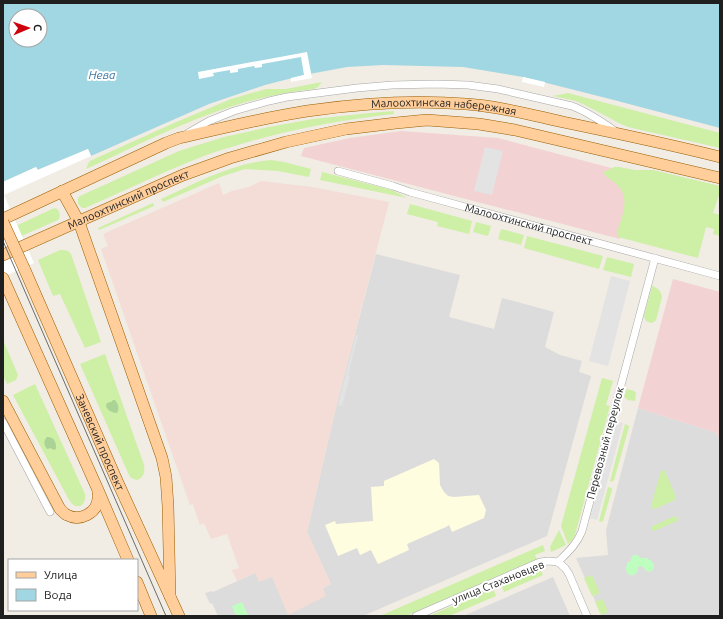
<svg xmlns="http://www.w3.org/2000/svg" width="723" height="619" font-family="Ubuntu,sans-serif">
	<rect width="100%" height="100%" fill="#f1ece4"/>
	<g fill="#dddcdc">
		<path d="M 376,254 L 460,275 L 449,317 L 494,329 L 502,298 L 554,312 L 545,347 L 560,355 L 582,361 L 579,372 L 591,376 L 547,536 L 363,616 L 218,616 L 212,603 L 210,604 L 205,593 L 212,591 L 213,592 L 255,573 L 323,588 L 331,584 L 307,532 L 338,399 Z"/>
		<path d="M 638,408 L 717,433 L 720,440 L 720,616 L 602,616 L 576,558 L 608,555 L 606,530 Z"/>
		<path d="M 553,577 L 570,616 L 463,616 Z"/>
	</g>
	<g fill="#f3d2d3">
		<path d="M 401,131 L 498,138 L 615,169 L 631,195 L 620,239 L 301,156 L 304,148 L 350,138 Z"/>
		<path d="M 673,279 L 720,292 L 720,440 L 717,433 L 638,408 Z"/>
	</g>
	<path fill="#fffddf" d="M 434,459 L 439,463 L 440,485 L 444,492 L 448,496 L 454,497 L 479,495 L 486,510 L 484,518 L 452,532 L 449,525 L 446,527 L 407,544 L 409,550 L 378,564 L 371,550 L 360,555 L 357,548 L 338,556 L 325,525 L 335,521 L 336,524 L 373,521 L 371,487 L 384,486 L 384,481 Z"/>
	<path fill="#f3ddd6" d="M 261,181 L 312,187 L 389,202 L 338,399 L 307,532 L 331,584 L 323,588 L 326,596 L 288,615 L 272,577 L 259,582 L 255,573 L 237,581 L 232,570 L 239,568 L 227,534 L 211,539 L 204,523 L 200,525 L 193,504 L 190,505 L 101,249 L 108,246 L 103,234 L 219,183 L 223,195 L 232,191 L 249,187 Z"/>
	<g fill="#ceefa6">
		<path d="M 322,82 L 318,87 L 314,89 C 286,92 259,98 233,106 C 182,122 134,147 86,169 L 89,162 L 92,160 L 174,123 L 231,99 L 266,89 L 286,89 Z"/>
		<path d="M 568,93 L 720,133 L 720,148 L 628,127 C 611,120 595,109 578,102 C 570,99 561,98 553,96 Z"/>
		<path d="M 394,111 L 394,114 C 338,120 282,131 228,148 C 206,154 184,164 163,173 C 137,185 111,196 85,208 L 82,208 L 78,204 L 78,198 L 80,196 L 179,151 L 224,137 L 269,127 L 313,119 L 370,113 Z"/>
		<path d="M 271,160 L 284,162 L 311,169 L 309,177 L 278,171 L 245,169 L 223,176 L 163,202 L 161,199 C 196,183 233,163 271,160 Z"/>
		<path d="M 614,167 L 619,167 L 635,170 L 653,170 L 720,186 L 720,195 L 719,195 L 713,213 L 720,215 L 720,236 L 713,234 L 714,229 L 706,227 L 698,258 L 618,237 L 617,233 C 621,218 631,199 618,186 C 614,181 608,179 604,174 L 604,172 Z"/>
		<path d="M 322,172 L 392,190 L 407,198 L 320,180 Z"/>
		<path d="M 153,203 L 154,206 L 99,230 L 98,228 Z"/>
		<path d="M 410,204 L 472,221 L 469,234 L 437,226 L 438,222 L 407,214 Z"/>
		<path d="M 56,208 C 60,212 61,216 58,220 L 3,244 L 3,232 L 52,209 Z"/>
		<path d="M 476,222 L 491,226 L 488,236 L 473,232 Z"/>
		<path d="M 501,229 L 524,235 L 521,245 L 498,239 Z"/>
		<path d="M 527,236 L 603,256 L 599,269 L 524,248 Z"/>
		<path d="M 60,250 C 65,250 68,250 71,254 L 101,342 L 85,348 L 60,294 L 53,296 L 38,260 Z"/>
		<path d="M 607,257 L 634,264 L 631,277 L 603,270 Z"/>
		<path d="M 652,286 C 658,288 661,291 662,297 L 656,320 L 652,323 C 647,322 645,321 644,316 Z"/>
		<path d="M 3,340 L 18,375 L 16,380 L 7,384 L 3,376 Z"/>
		<path d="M 105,354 L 144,465 C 145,472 144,477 137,480 L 131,478 L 129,475 L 80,364 Z"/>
		<path d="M 602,378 L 613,381 L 606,405 L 610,406 L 575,535 L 573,539 L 568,544 L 561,526 Z"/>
		<path d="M 35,384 L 85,494 C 86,500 83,508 76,506 C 72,505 70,501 68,498 L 13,395 Z"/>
		<path d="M 627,389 L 634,391 L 636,393 L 635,401 L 628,400 L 624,397 L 626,390 Z"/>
		<path d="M 625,424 L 629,426 L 629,427 L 614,480 L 612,482 L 610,481 Z"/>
		<path d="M 662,470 L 665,471 L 676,497 L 675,500 L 655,509 L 653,509 L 651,506 L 661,471 Z"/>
		<path d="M 608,487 L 612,488 L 612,490 L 603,521 L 601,522 L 599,521 Z"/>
		<path d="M 675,516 L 678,518 L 677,521 L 654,531 L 651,530 L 652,526 Z"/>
		<path d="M 559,530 L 566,545 L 551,552 L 550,547 Z"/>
		<path d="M 543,545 L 545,551 L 535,555 L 537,559 L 406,616 L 380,616 Z"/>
		<path d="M 540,568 L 543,575 L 504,592 L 501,585 Z"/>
		<path d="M 592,575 L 600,593 L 592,596 L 584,578 Z"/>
		<path d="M 493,588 L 496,596 L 449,616 L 429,616 Z"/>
		<path d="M 603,599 L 608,612 L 601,615 L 595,602 Z"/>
	</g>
	<g fill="#abd395">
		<path d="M 113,400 L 115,400 C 118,404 120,408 117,413 C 112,413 107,410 106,406 L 107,403 L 111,402 Z"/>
		<path d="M 47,437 C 53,436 57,442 56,449 L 53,450 L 51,448 L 47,449 C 44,445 43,441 47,437 Z"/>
	</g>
	<g fill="#befebf">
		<path d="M 634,555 L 637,555 L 641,558 L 647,558 C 649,559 651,561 653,563 C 656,567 652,574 647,571 C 645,570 643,567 642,566 L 638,567 C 638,569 638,572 636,573 C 633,578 626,574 626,569 C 626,567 627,565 627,562 L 630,562 L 632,557 Z"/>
		<path d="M 242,602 L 248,616 L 236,616 L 232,606 Z"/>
	</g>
	<g fill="#e3e3e3">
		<path d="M 485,147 L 503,151 L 492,195 L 474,191 Z"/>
		<path d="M 611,276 L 630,281 L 608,366 L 589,361 Z"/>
		<path d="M 356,335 L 358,335 L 348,375 L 350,376 L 342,406 L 338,405 Z"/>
		<path d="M 616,422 L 623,423 L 597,520 L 590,518 Z"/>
	</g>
	<path fill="#a1d7e2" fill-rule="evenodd" d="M 3,3 L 720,3 L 720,128 L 610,99 L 523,77 L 463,67 L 383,65 L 347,67 L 304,75 L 265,85 L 209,104 L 91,156 L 88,149 L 37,170 L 36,167 L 3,182 ZM 16,16 L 40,16 L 40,40 L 16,40 Z"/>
	<g fill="#fff">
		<path d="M 307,52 L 312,78 L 291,82 L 291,78 L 304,75 L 301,57 L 262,64 L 262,67 L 255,68 L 254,66 L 238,69 L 238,72 L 230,73 L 230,70 L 213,73 L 214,76 L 199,79 L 198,72 Z"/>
		<path d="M 523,77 L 545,82 L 544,87 L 522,82 Z"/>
		<path d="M 88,149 L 91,156 L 4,195 L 34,263 L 3,277 L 3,182 L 36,167 L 38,170 Z"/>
	</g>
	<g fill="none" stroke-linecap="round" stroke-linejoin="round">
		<g stroke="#a6a6a6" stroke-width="8">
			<g id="minor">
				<path d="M 188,133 L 209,121 L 234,111 L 269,101 L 287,97 L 357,88 L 392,85 L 436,84 L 468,85 L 498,89 L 572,106 C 588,112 601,121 615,131"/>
				<path id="s1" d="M 338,171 L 393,186 L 410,192 L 720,276"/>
				<path d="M 3,422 L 50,512"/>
				<path d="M 558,562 C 568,552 577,544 582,531 L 655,258"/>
				<path d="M 558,562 L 565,568 L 569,574 L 587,616"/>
				<path d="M 416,616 L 540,562 L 549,561 L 558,562"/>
			</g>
		</g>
		<g stroke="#9a5e00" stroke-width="12">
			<g id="primary">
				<path d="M 62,191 L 79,222 L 162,458 L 166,477 L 168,506 L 170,596"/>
				<path id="s2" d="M 3,219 L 166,143 L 179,138 C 224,128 269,116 315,110 C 364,103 416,100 466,104 C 498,106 531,115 563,122 C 616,133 668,144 720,157"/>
				<path id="s3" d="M 3,255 L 183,175 L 230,158 L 286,142 L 346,129 L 396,123 L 427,120 L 479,124 L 515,130 L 720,178"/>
				<path id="s4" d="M 24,268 L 118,483 L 179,616"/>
				<path d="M 3,278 L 98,490 L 128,560"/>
				<path d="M 3,401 L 60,509 C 62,511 65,514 67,515 C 80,522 97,513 98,499 C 99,497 98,494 98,492"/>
				<path d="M 137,582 L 151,616"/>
			</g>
		</g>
		<use href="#minor" stroke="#fff" stroke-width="7"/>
		<use href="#primary" stroke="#ffce9b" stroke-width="11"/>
		<path stroke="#6d6d6d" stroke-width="1" d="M 3,241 L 166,616"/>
		<g stroke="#9a5e00" stroke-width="12" stroke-linecap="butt">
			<path id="primary-bridge" d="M 3,222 L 24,268"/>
		</g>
		<use href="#primary-bridge" stroke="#ffce9b" stroke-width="11"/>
	</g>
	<g text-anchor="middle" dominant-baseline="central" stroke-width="4" stroke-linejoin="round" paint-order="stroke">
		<g font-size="11" fill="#1f1f1f" stroke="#fff">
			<text stroke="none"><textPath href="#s2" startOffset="462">Малоохтинская набережная</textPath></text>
			<text stroke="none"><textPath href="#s3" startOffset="137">Малоохтинский проспект</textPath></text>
			<text stroke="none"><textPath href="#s1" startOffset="198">Малоохтинский проспект</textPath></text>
			<text stroke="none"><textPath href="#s4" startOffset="190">Заневский проспект</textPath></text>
			<text transform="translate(605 443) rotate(-75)">Перевозный переулок</text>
			<text transform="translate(498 582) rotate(-22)">улица Стахановцев</text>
		</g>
		<g font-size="12" font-style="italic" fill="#3d78a6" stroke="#fff">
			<text x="102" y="74">Нева</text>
		</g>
	</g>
	<rect width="723" height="619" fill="none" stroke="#1f1f1f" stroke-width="8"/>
	<rect x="8" y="559" width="130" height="52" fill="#ffffff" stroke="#a5a5a5"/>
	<rect x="16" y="572" width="20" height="6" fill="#ffce9b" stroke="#a5a5a5"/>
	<text x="44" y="579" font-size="12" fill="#1f1f1f">Улица</text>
	<rect x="16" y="589" width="20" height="12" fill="#a1d7e2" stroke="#a5a5a5"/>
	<text x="44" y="599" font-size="12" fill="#1f1f1f">Вода</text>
	<g transform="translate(28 28) rotate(88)"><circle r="19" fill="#ffffff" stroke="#a5a5a5"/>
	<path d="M0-3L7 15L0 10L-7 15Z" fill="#ce000c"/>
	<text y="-6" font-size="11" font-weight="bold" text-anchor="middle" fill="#1f1f1f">С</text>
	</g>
</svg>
